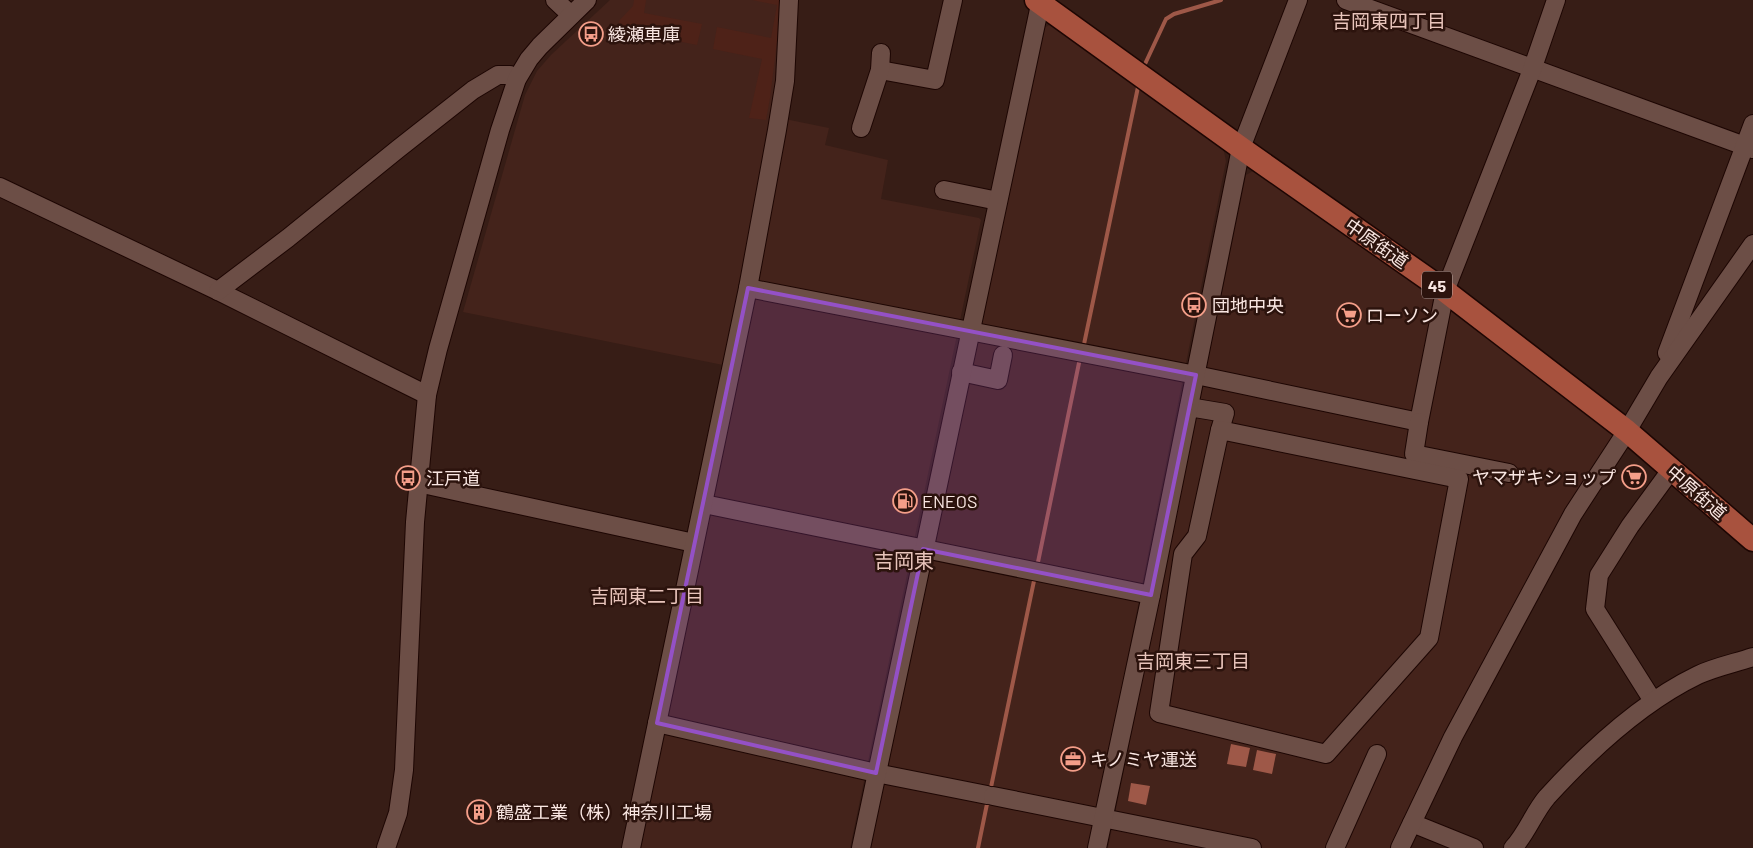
<svg xmlns="http://www.w3.org/2000/svg" width="1753" height="848" font-family="Barlow,'Noto Sans JP',sans-serif">
	<rect width="100%" height="100%" fill="#371d16"/>
	<g fill="#44231b">
		<path d="M 610,0 L 786,0 L 777,101 L 723,365 L 463,312 L 525,95 L 537,71 L 551,55 Z"/>
		<path d="M 1053,23 L 1222,143 L 1226,161 L 1090,848 L 869,848 L 1040,30 Z"/>
		<path d="M 785,119 L 829,128 L 825,145 L 888,160 L 881,199 L 979,218 L 981,220 L 850,848 L 636,848 Z"/>
		<path d="M 1255,170 L 1450,304 L 1618,435 L 1397,848 L 1108,848 L 1246,175 Z"/>
	</g>
	<g fill="#4e2218">
		<path d="M 634,0 L 646,0 L 644,13 L 702,24 L 697,45 L 628,31 L 626,40 L 616,38 L 619,21 L 633,6 Z"/>
		<path d="M 752,0 L 782,0 L 770,98 L 766,120 L 749,118 L 762,59 L 713,49 L 717,27 L 771,38 L 777,5 Z"/>
	</g>
	<g fill="#9e5848">
		<path d="M 1231,744 L 1250,748 L 1246,767 L 1227,764 Z"/>
		<path d="M 1257,750 L 1276,754 L 1272,774 L 1253,770 Z"/>
		<path d="M 1131,783 L 1150,786 L 1146,805 L 1128,801 Z"/>
	</g>
	<g fill="none" stroke-linecap="round" stroke-linejoin="round">
		<g stroke="#9e5848" stroke-width="4">
			<path d="M 1145,64 L 1166,19 L 1174,14 L 1221,0"/>
			<path d="M 1083,349 L 1138,87"/>
			<path d="M 1037,567 L 1080,358"/>
			<path d="M 990,792 L 1035,576"/>
			<path d="M 978,848 L 988,799"/>
		</g>
		<g stroke="#1d0603" stroke-width="20">
			<g id="minor">
				<path d="M 555,0 L 571,15"/>
				<path d="M 1346,0 L 1753,149"/>
				<path d="M 880,70 L 935,80 L 953,0"/>
				<path d="M 861,128 L 880,70 L 881,53"/>
				<path d="M 0,187 L 218,291 L 427,395"/>
				<path d="M 944,190 L 998,201"/>
				<path d="M 748,288 L 1196,375 L 1419,422 L 1445,291 L 1533,67 L 1556,0"/>
				<path d="M 218,291 L 288,238 L 398,149 L 473,90 L 498,75 L 510,75 L 517,79"/>
				<path d="M 1667,353 L 1753,124"/>
				<path d="M 961,372 L 998,380 L 1003,355"/>
				<path d="M 1189,407 L 1225,413 L 1220,430"/>
				<path d="M 1419,422 L 1414,454 L 1509,473"/>
				<path d="M 1220,430 L 1459,479 L 1429,638 L 1326,754 L 1159,713 L 1183,554 L 1197,536 Z"/>
				<path d="M 418,483 L 694,543"/>
				<path d="M 704,504 L 1151,595"/>
				<path d="M 1653,701 L 1595,609 L 1599,575 L 1630,526 L 1671,470"/>
				<path d="M 657,723 L 876,773 L 987,795"/>
				<path d="M 993,796 L 1252,848"/>
				<path d="M 1412,823 L 1474,848"/>
				<path d="M 386,848 L 398,813 L 404,770 L 415,522 L 427,395 L 438,349 L 500,130 L 517,79 L 529,59 L 540,46 L 587,0"/>
				<path d="M 631,848 L 748,288 L 777,130 L 785,81 L 789,0"/>
				<path d="M 861,848 L 1041,0"/>
				<path d="M 1097,848 L 1151,595 L 1241,148 L 1298,0"/>
				<path d="M 1335,848 L 1377,754"/>
				<path d="M 1400,848 L 1453,737 L 1573,514 L 1627,431 L 1659,377 L 1753,244"/>
				<path d="M 1513,848 C 1527,833 1534,812 1547,797 C 1589,751 1642,702 1698,675 C 1715,667 1735,663 1753,657"/>
			</g>
		</g>
		<g stroke="#1d0603" stroke-width="25">
			<path id="major" d="M 1036,0 L 1241,148 L 1445,291 L 1627,431 L 1753,540"/>
		</g>
		<use href="#minor" stroke="#6c4e46" stroke-width="18"/>
		<use href="#major" stroke="#a8523e" stroke-width="22"/>
	</g>
	<path fill="#9451c6" fill-opacity="0.2" stroke="#9451c6" stroke-width="4" stroke-linejoin="round" d="M 748,288 L 1196,375 L 1151,595 L 923,549 L 876,773 L 657,723 Z"/>
	<defs>
		<g id="bus-ring" transform="scale(1.25)"><circle r="9.5" fill="#2c130d" stroke="#f49e89" stroke-width="1.5"/><path d="M-5-6H5V4H4V6H2V4H-2V6H-4V4H-5ZM-3.5-4V0h7V-4ZM-3.5 1.2v1.5H-2V1.2ZM2 1.2v1.5H3.5V1.2Z" fill="#f49e89"/></g>
		<g id="supermarket-ring" transform="scale(1.25)"><circle r="9.5" fill="#2c130d" stroke="#f49e89" stroke-width="1.5"/><path d="M-6-5.5h2.5l.6 2H6L4.5 2H-2.5L-4.4-4H-6ZM-1.5 3.2a1.3 1.3 0 1 0 .1 0ZM3 3.2a1.3 1.3 0 1 0 .1 0Z" fill="#f49e89"/></g>
		<g id="fuel-ring" transform="scale(1.25)"><circle r="9.5" fill="#2c130d" stroke="#f49e89" stroke-width="1.5"/><path d="M-5.5-6h7V0h2V4h1.3V-2.5L3-4.5l.8-.8L6-3V5H2.5V1h-1V6h-7ZM-4.2-4.7v3.2H.2V-4.7Z" fill="#f49e89"/></g>
		<g id="office-ring" transform="scale(1.25)"><circle r="9.5" fill="#2c130d" stroke="#f49e89" stroke-width="1.5"/><path d="M-6-3h4V-5.5h4V-3h4V5H-6ZM-1-4.5V-3h2v-1.5ZM-6 0V1H6V0Z" fill="#f49e89"/></g>
		<g id="building-ring" transform="scale(1.25)"><circle r="9.5" fill="#2c130d" stroke="#f49e89" stroke-width="1.5"/><path d="M-4-6H4V6H1V3H-1V6H-4ZM-2.5-4.3h1.7v1.8h-1.7ZM.8-4.3h1.7v1.8H.8ZM-2.5-1h1.7V.8h-1.7ZM.8-1h1.7V.8H.8Z" fill="#f49e89"/></g>
	</defs>
	<g fill-rule="evenodd">
		<use href="#bus-ring" x="591" y="34"/>
		<use href="#bus-ring" x="1194" y="305"/>
		<use href="#supermarket-ring" x="1349" y="315"/>
		<use href="#supermarket-ring" x="1634" y="477"/>
		<use href="#bus-ring" x="408" y="478"/>
		<use href="#fuel-ring" x="905" y="501"/>
		<use href="#office-ring" x="1073" y="759"/>
		<use href="#building-ring" x="479" y="812"/>
	</g>
	<g text-anchor="middle" dominant-baseline="central" stroke-width="5" stroke-linejoin="round" paint-order="stroke">
		<rect fill="#2c130d" stroke="#bca7a2" stroke-width="1" x="1422" y="271.5" width="30" height="27" rx="4"/>
		<g font-size="16" font-weight="bold" fill="#f9e6e2">
			<text x="1437" y="285">45</text>
		</g>
		<g font-size="18" fill="#f9e6e2" stroke="#2c130d" text-anchor="start">
			<text x="608" y="34">綾瀬車庫</text>
			<text x="1212" y="305">団地中央</text>
			<text x="1366" y="315">ローソン</text>
			<text x="1616" y="477" text-anchor="end">ヤマザキショップ</text>
			<text x="426" y="478">江戸道</text>
			<text x="922" y="501">ENEOS</text>
			<text x="1090" y="759">キノミヤ運送</text>
			<text x="496" y="812">鶴盛工業（株）神奈川工場</text>
		</g>
		<g font-size="18" fill="#f9e6e2" stroke="#2c130d">
			<text transform="translate(1377 243) rotate(35)">中原街道</text>
			<text transform="translate(1697 492) rotate(41)">中原街道</text>
		</g>
		<g font-size="19" fill="#e8c4bb" stroke="#2c130d">
			<text x="1389" y="20">吉岡東四丁目</text>
			<text x="647" y="595">吉岡東二丁目</text>
			<text x="1193" y="660">吉岡東三丁目</text>
		</g>
		<g font-size="20" fill="#e8c4bb" stroke="#2c130d">
			<text x="904" y="560">吉岡東</text>
		</g>
	</g>
</svg>
